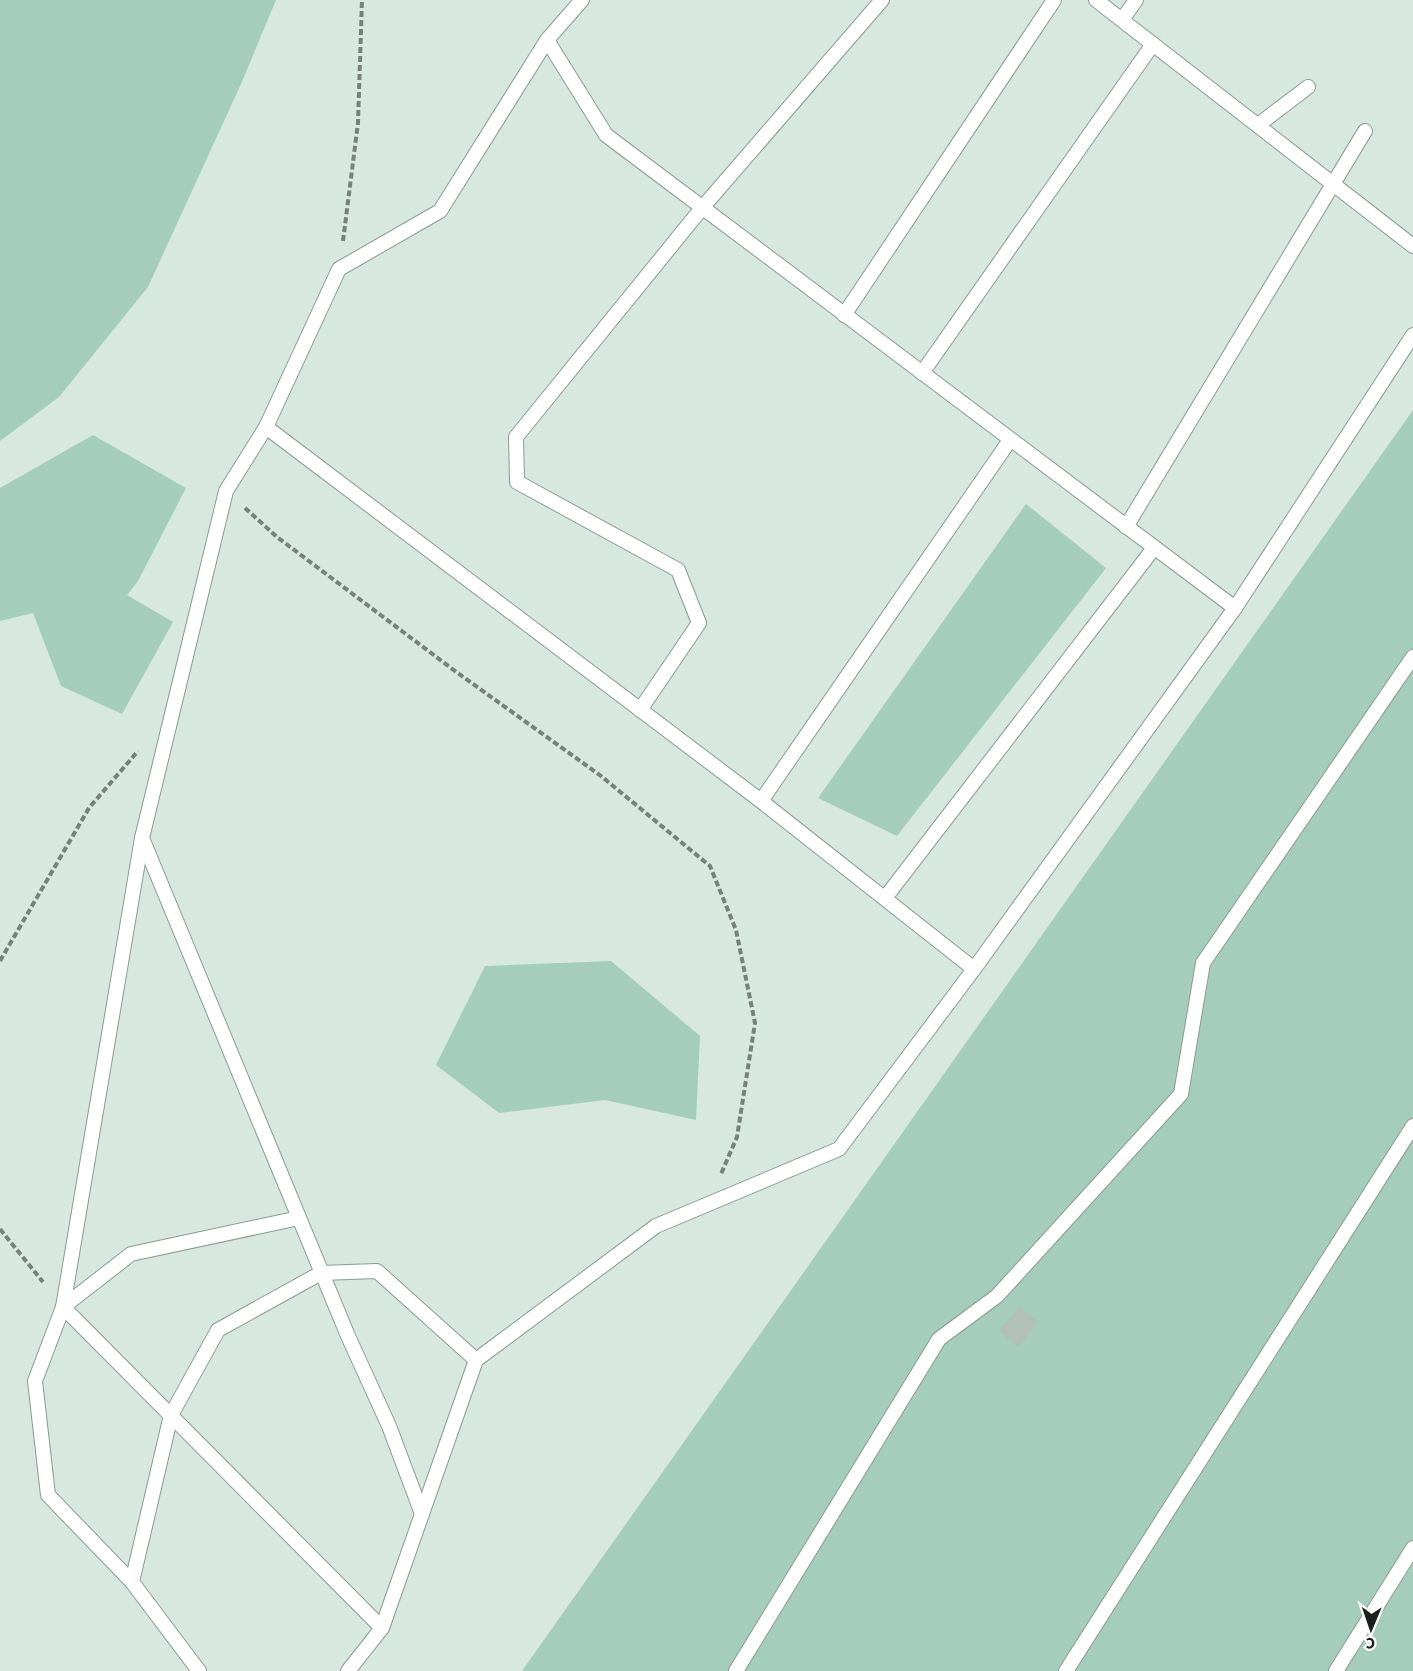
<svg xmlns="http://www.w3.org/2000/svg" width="1413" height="1671" font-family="'Source Sans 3',sans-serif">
	<rect width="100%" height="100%" fill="#d7e8e0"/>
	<g fill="#a5cdbb">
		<path d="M 0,0 L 276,0 L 241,84 L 148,287 L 59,397 L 0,441 Z"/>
		<path d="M 1413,410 L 1413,1671 L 522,1671 Z"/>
		<path d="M 93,435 L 186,488 L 138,581 L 127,595 L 173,622 L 122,714 L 61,686 L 33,613 L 0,621 L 0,488 Z"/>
		<path d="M 1026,504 L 1106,568 L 897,836 L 818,798 Z"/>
		<path d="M 611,961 L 700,1036 L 696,1120 L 605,1100 L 499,1113 L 436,1065 L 485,966 Z"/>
	</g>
	<path fill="#b1c1b9" d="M 1019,1306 L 1038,1322 L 1018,1347 L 999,1331 Z"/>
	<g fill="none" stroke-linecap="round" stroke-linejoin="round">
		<g stroke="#8b9b93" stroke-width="16">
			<g id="lane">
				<path d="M 1096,0 L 1413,246"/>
				<path d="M 1122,20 L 1136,0"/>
				<path d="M 547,40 L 606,135 L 1235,608"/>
				<path d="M 1258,125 L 1308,87"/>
				<path d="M 844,315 L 1054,0"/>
				<path d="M 922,373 L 1153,44"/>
				<path d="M 266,427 L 761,801 L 974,969"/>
				<path d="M 1126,527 L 1365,131"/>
				<path d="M 640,710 L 699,623 L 678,570 L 517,482 L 516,437 L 702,208 L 882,0"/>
				<path d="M 761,801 L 1010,440"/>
				<path d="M 142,838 L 348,1336 L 389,1426 L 422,1514"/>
				<path d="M 885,898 L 1154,548"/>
				<path d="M 132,1582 L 48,1495 L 35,1381 L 63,1307 L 131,1254 L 299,1218"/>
				<path d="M 382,1628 L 476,1360 L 656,1226 L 839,1149 L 974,969 L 1235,608 L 1413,335"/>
				<path d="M 199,1671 L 132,1582 L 171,1415 L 218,1330 L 321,1273 L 377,1271 L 476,1360"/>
				<path d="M 348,1671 L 382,1628 L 63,1307 L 142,838 L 226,491 L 266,427 L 339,269 L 440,211 L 547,40 L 582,0"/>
				<path d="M 736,1671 L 939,1339 L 997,1296 L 1181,1094 L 1203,963 L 1413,657"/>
				<path d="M 1066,1671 L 1413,1126"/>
				<path d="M 1336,1671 L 1413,1548"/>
			</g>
		</g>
		<g stroke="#76817b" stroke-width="4" stroke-dasharray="6 3" stroke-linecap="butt">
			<path d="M 343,241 L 358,123 L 362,0"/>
			<path d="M 245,508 L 277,537 L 451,668 L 601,776 L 710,866 L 736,930 L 755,1023 L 737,1137 L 721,1174"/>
			<path d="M 0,961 L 89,808 L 138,751"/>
			<path d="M 0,1229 L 43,1282"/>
		</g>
		<use href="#lane" stroke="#fff" stroke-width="14"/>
	</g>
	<g transform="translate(1371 1629) rotate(182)" stroke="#ffffff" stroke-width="4.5" paint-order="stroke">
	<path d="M0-4.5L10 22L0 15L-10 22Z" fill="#191f1c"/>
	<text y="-9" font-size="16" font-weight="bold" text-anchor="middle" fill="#191f1c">С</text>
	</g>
</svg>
